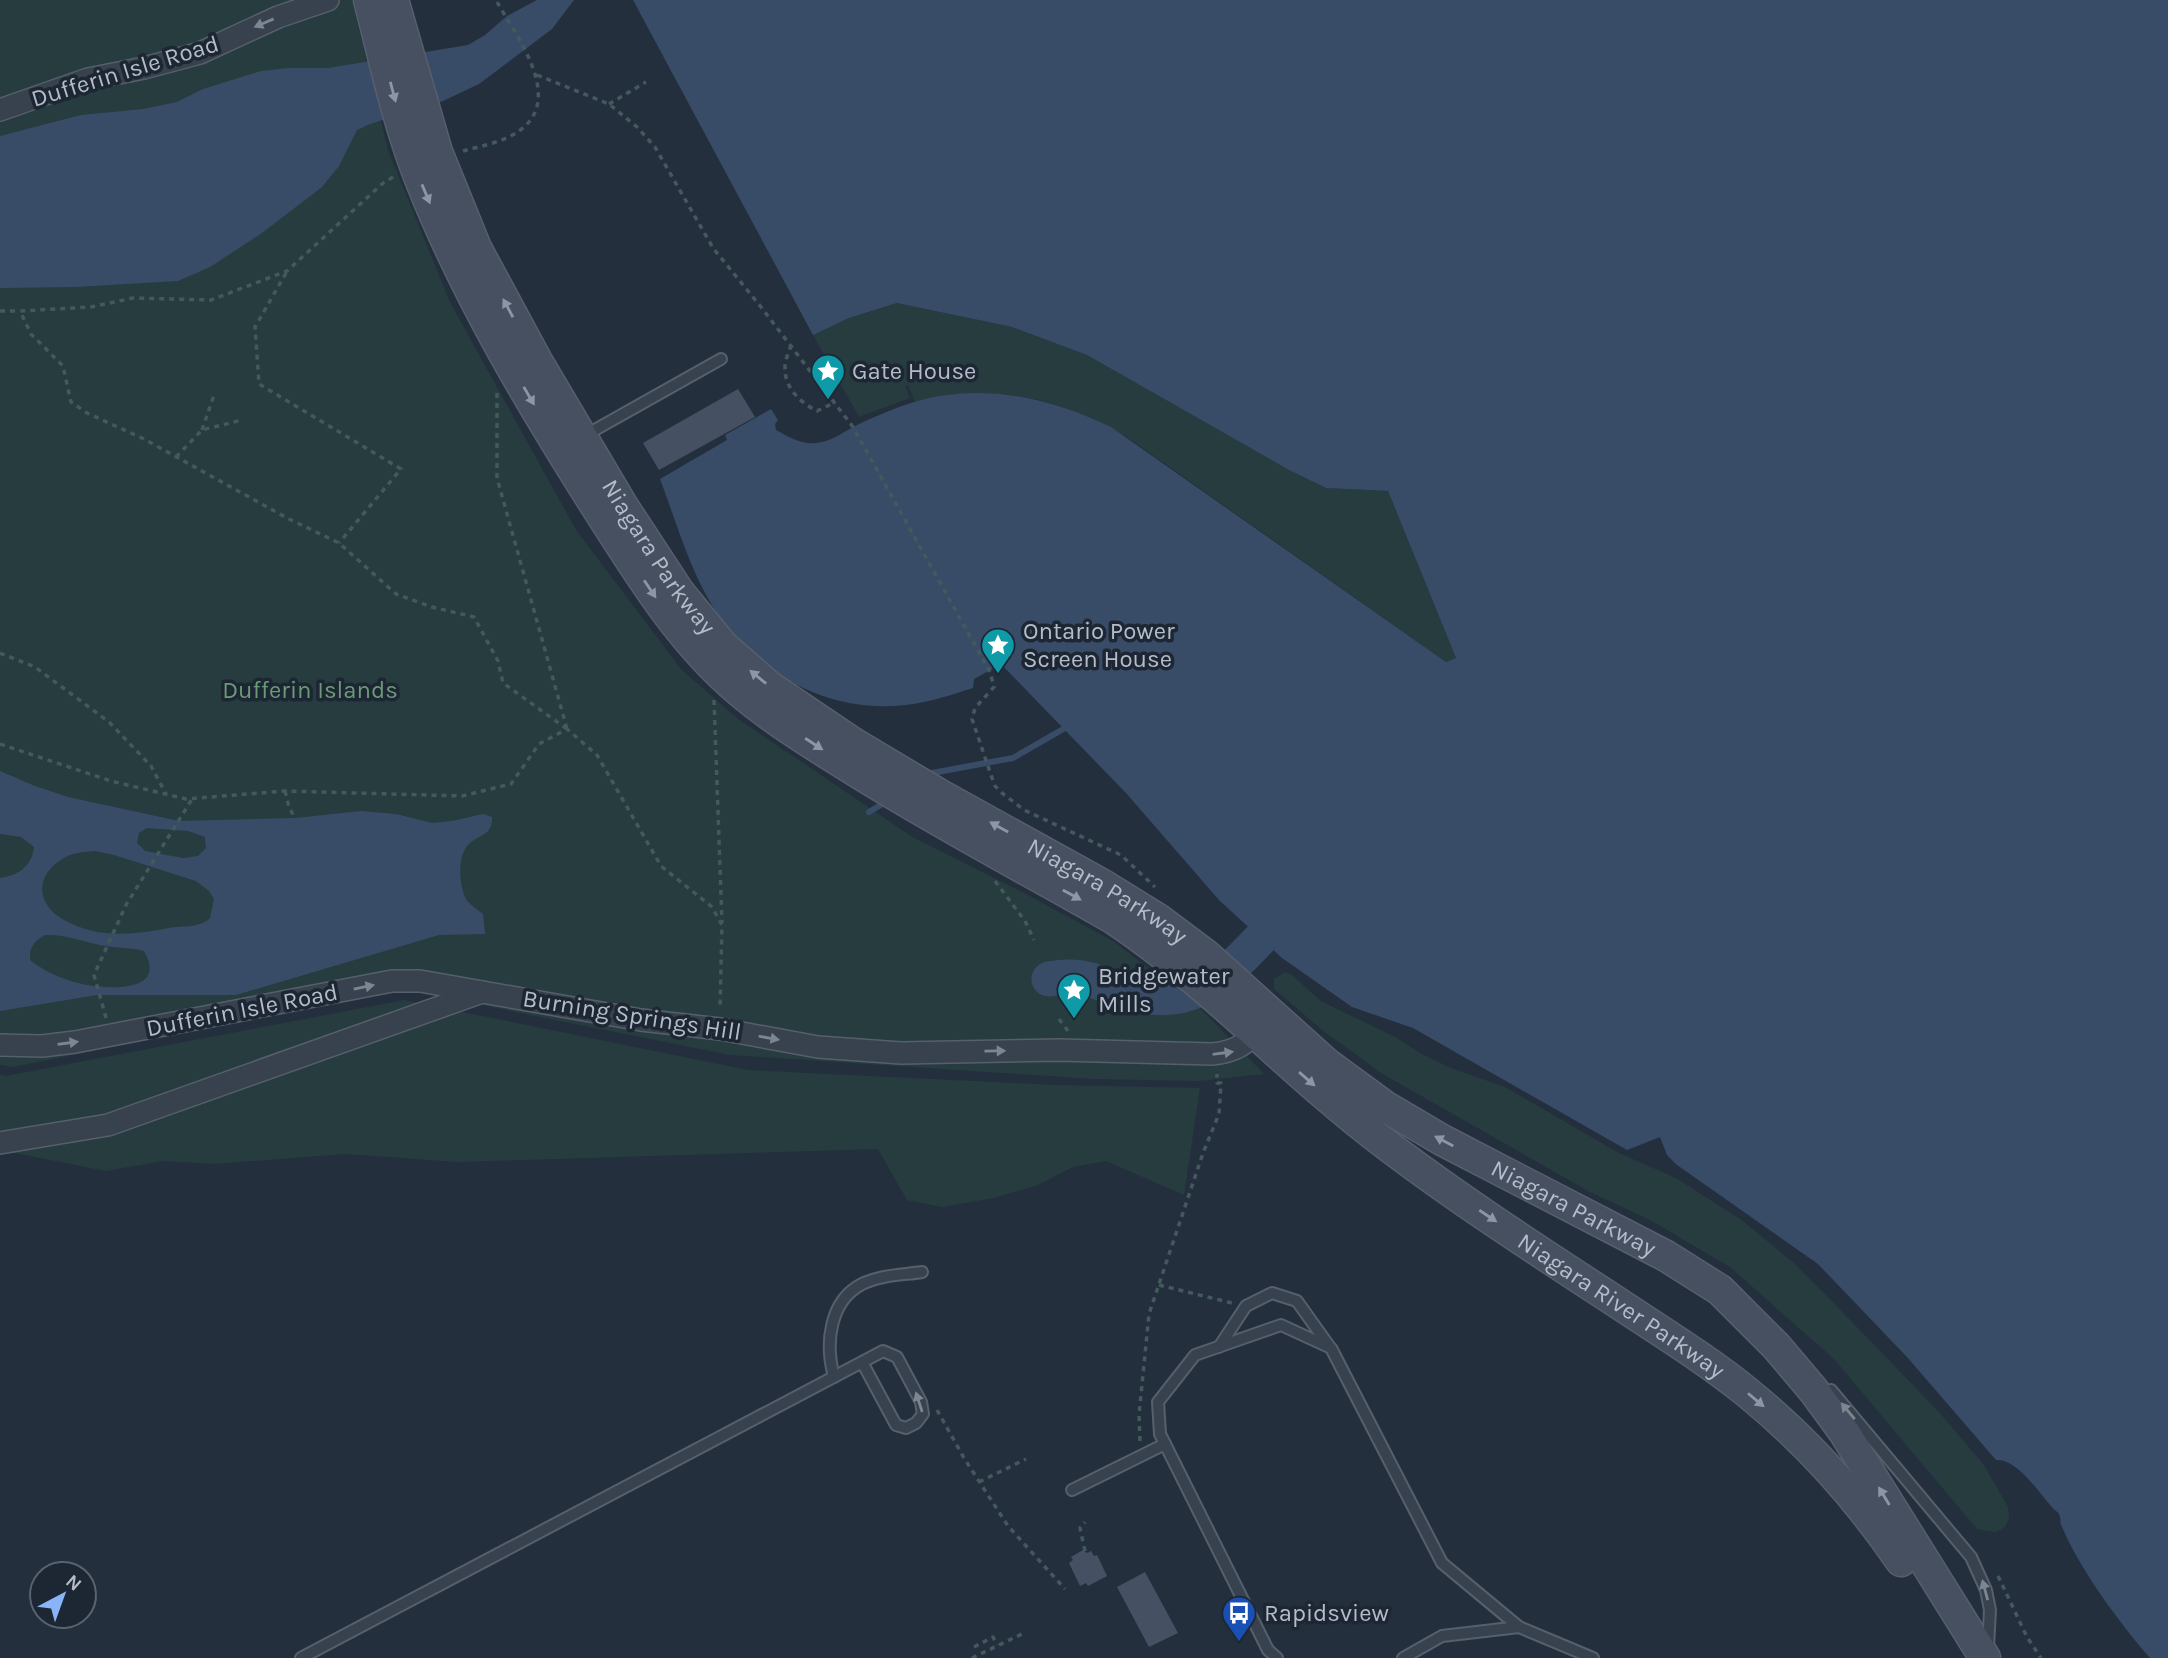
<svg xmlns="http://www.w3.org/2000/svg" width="2168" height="1658" font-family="Karla,sans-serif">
	<rect width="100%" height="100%" fill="#242f3e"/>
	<g fill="#263c3f">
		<path d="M 0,0 L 352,0 L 388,150 L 450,302 L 576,530 L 681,669 L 738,719 L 914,838 L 1026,894 L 1113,941 L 1201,1009 L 1264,1074 L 1199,1081 L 1094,1079 L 730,1055 L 401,989 L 13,1067 L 0,1065 Z"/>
		<path d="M 897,303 L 1012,327 L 1087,355 L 1289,470 L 1326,488 L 1388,491 L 1456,658 L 1446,662 L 1127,437 C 1063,398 988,382 915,402 L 908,385 L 905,386 L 910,398 L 859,417 L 813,335 L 849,318 Z"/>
		<path d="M 1285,972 L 1292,975 L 1321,1001 L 1395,1037 L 1422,1054 L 1451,1068 L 1505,1087 L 1619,1153 L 1676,1178 L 1743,1221 L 1795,1264 L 1855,1325 L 1939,1412 L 1984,1465 L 2008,1507 L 2009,1518 L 2005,1527 L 1996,1532 L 1977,1529 L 1834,1359 L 1730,1267 L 1650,1220 L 1590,1192 L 1381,1073 L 1321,1029 L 1274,989 L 1274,979 Z"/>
		<path d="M 404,1000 L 748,1070 L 1055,1085 L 1200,1088 L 1184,1195 L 1106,1161 L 1073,1167 L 1036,1186 L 993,1198 L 942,1207 L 907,1200 L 878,1149 L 457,1162 L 346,1154 L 213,1164 L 164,1161 L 106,1171 L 0,1150 L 0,1075 L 6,1076 Z"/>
	</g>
	<g fill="#394c67" fill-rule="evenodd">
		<path d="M 537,0 L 574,0 L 552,29 L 479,84 L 443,101 L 370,124 L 357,130 L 339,166 L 322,187 L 262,233 L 210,267 L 178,281 L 75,287 L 0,288 L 0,136 L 81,115 L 143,109 L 177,102 L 203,89 L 261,71 L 289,68 L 328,68 L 468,45 L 485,35 L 507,16 Z"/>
		<path d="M 633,0 L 2168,0 L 2168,1658 L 2150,1658 C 2122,1626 2089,1581 2070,1544 C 2068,1540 2062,1527 2061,1525 C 2060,1522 2061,1518 2059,1514 C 2058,1512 2053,1509 2052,1507 C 2039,1493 2017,1458 1996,1460 L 1907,1357 L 1818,1264 L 1677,1165 L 1667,1155 L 1660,1137 L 1627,1150 L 1413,1028 L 1352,1007 L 1282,958 L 1219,900 L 1126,793 L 1001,664 L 974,679 L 973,688 C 951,695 930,702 906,705 C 822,715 744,667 705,593 C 686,557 674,516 660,479 L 727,440 L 725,435 L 771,409 L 778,420 L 775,424 L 776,430 C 789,437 802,445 816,443 C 834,441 844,431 859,424 C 885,412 913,400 940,396 C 999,386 1058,401 1111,427 L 1446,662 L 1456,658 L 1388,491 L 1326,488 L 1289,470 L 1087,355 L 1012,327 L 897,303 L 849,318 L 813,335 Z"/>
		<path d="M 0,771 L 35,786 L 68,797 L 179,821 L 295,818 L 361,811 L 396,814 L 432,823 L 452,821 L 483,814 L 492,817 C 493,836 479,834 468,845 C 457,857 459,885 466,899 C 470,905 478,910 483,914 L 485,934 L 439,935 L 236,995 L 97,995 L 0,1011 L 0,878 C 18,876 32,866 34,847 L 21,837 L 0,834 ZM 147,828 L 188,831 L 205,837 L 206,848 L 198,856 L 183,858 L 145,851 L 137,843 L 139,833 ZM 95,851 L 114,855 L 196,881 L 209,891 L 214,899 L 210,918 C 198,929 183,925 169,928 C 134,935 98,939 64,920 C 35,904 35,874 64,858 C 73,852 85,852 95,851 ZM 45,935 C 65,934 81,941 100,945 C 115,948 129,947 144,951 C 172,999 89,989 65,979 C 53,975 41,968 31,961 C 27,950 35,940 45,935 Z"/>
	</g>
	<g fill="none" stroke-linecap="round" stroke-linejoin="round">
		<g stroke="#394c67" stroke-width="6">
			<path d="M 928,776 L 932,773 L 1013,758 L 1065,728"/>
			<path d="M 869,812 L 889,800"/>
		</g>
		<path stroke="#394c67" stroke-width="35" d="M 1049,979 C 1082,973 1093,981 1123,991 C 1186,1012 1220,982 1260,939"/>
	</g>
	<g fill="#455162">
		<path d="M 738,389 L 755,417 L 659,470 L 643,443 Z"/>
		<path d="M 1083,1550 L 1087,1553 L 1091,1551 L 1094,1556 L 1097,1555 L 1107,1576 L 1088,1586 L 1086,1583 L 1080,1586 L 1069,1563 L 1073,1560 L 1071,1557 Z"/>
		<path d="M 1145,1572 L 1178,1633 L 1149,1647 L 1117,1587 Z"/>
	</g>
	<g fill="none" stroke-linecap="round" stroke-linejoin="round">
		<g stroke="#565f6c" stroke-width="14">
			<g id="service">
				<path d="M 584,436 L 721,359"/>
				<path d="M 1219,1347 L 1246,1306 L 1272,1293 L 1297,1301 L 1329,1346"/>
				<path d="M 834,1377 C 825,1344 829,1301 862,1284 C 880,1275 902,1275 922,1272"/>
				<path d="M 1831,1390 L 1971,1557 L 1986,1590 L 1990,1610 L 1988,1648"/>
				<path d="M 1072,1490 L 1165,1444"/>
				<path d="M 301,1658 L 883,1351 L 897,1357 L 921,1402 L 923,1414 L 916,1423 L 906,1428 L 896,1425 L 862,1362"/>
				<path d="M 1277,1658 L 1268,1650 L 1160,1434 L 1158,1402 L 1195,1355 L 1281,1325 L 1331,1348 L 1442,1563 L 1519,1627 L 1593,1658"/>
				<path d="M 1403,1658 L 1442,1636 L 1519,1627"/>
			</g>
		</g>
		<g stroke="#565f6c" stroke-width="24">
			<g id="minor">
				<path d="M 0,110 L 88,79 L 144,68 L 200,53 L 278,17 L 328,0"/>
				<path d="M 0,1045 L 42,1046 L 75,1042 L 392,981 L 420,981 L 641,1020 L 720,1029 L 818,1047 L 901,1053 L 1059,1050 L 1212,1054 C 1236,1052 1248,1043 1263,1025"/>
				<path d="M 0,1143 L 108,1125 L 482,992"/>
			</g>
		</g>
		<g stroke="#565f6c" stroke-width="33">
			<g id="secondary">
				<path id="s1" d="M 369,0 C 385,62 398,125 422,184 C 468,299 533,407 599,511 C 640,575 680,641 739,691 C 772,719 809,742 846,765 C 933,820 1025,868 1114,919 C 1213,985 1292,1074 1387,1145 C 1461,1201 1540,1252 1618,1303 C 1662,1332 1707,1360 1748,1393 C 1808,1442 1858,1498 1901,1561"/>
				<path id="s2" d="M 393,0 L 437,152 L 476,248 L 538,363 L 622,505 L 679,592 L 723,646 L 770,687 L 853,743 L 942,796 L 1103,885 L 1158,919 L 1206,955 L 1326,1063 L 1386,1107 L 1442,1140 L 1666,1256 L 1720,1290 L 1776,1346 L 1814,1391 L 1844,1432 L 1985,1658"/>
			</g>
		</g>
		<g stroke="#44595c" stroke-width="3.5" stroke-dasharray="5 5" stroke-linecap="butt">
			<path d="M 537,75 L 609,104 L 637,127 L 655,147 L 713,248 L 761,307 L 853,427 L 990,672 L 994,687 L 975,708 L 972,719 L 991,775 L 995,786 L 1002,793 L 1024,810 L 1121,855 L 1155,887"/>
			<path d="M 609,104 L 646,82"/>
			<path d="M 463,151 C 481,146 504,142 519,131 C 566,98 515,35 496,0"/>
			<path d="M 393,177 L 382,184 L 287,271 L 211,300 L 133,298 L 91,307 L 20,311 L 31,334 L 63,366 L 71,402 L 87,413 L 144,439 L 287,518 L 339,543 L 396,594 L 432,607 L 474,617 L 498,661 L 503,683 L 567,729"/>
			<path d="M 286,273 L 255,327 L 259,384 L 401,469 L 339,543"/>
			<path d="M 0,311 L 20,311"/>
			<path d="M 791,345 C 789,352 785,360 785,367 C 784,388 801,403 817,411 L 834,403"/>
			<path d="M 497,393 L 497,478 L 567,729"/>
			<path d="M 202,430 L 214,395"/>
			<path d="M 176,457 L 202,430 L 242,420"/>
			<path d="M 0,653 L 35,667 L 109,722 L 151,766 L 166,794"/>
			<path d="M 714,700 L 722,923"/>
			<path d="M 0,744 L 111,781 L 186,799 L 285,791 L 462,796 L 511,784 L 539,744 L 567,729 L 597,755 L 661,866 L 712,907 L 722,925 L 720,1008"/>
			<path d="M 285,791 L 289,807 L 295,818"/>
			<path d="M 995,881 L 1025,921 L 1034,940"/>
			<path d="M 106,1018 L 94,975 L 126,905 L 192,799"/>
			<path d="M 1059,1019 L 1068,1031"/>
			<path d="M 1159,1285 L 1232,1303"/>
			<path d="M 937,1410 L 964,1458 L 1008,1526 L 1065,1589"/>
			<path d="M 1140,1441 L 1139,1415 L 1149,1314 L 1203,1153 L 1219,1114 L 1221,1083 L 1217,1083 L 1217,1074"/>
			<path d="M 979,1482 L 1026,1459"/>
			<path d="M 1085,1551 L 1080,1528 L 1085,1522"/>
			<path d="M 1998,1576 L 2027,1637 L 2041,1658"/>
			<path d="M 974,1647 L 993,1637 L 997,1645"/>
			<path d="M 972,1658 L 1024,1633"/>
		</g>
		<use href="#service" stroke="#38414e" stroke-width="10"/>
		<use href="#minor" stroke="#38414e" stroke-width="21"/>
		<use href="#secondary" stroke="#465061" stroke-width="30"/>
	</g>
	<defs><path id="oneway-solid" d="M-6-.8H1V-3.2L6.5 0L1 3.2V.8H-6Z" transform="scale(1.75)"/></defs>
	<g fill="#7c8592">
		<use href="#oneway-solid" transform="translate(264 23) rotate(157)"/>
		<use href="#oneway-solid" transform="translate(364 987) rotate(-11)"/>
		<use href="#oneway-solid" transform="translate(769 1038) rotate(10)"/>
		<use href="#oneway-solid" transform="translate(68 1043) rotate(-8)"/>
		<use href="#oneway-solid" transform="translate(995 1051) rotate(-1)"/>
		<use href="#oneway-solid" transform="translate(1223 1053) rotate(-8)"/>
		<use href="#oneway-solid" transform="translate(919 1402) rotate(-108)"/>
		<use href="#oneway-solid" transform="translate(1848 1411) rotate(-130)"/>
		<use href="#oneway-solid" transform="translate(1985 1590) rotate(-105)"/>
	</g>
	<g fill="#8e96a5">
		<use href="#oneway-solid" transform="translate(393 92) rotate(75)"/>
		<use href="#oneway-solid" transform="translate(426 194) rotate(67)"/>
		<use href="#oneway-solid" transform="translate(508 308) rotate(-118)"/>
		<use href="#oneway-solid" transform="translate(529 396) rotate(60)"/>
		<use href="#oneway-solid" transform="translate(650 589) rotate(56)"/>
		<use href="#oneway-solid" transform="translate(758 677) rotate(-141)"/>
		<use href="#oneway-solid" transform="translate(814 744) rotate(33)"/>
		<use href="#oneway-solid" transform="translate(999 827) rotate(-151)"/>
		<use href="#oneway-solid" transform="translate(1072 895) rotate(29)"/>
		<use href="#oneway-solid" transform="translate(1307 1079) rotate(41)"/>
		<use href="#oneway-solid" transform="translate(1444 1141) rotate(-152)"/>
		<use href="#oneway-solid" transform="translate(1488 1216) rotate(34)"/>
		<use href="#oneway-solid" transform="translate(1756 1400) rotate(40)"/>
		<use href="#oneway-solid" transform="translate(1884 1496) rotate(-121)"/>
	</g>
	<defs>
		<g id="sight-pin" transform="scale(1.75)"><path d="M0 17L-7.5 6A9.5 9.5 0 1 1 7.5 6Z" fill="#0f9aa8" stroke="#1d2633"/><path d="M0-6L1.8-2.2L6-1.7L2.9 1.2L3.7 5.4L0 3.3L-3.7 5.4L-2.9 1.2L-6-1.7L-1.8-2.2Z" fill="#fff"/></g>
		<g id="bus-pin" transform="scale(1.75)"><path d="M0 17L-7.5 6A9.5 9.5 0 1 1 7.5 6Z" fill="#1a4fb4" stroke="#1d2633"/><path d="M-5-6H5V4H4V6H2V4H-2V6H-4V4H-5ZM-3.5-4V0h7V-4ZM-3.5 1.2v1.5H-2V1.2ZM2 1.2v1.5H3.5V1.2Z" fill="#fff"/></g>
	</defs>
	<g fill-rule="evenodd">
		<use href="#sight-pin" x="828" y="371"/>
		<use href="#sight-pin" x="998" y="645"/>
		<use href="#sight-pin" x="1074" y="990"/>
		<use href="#bus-pin" x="1239" y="1613"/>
	</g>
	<g text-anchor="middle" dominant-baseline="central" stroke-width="7" stroke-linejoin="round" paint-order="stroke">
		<g font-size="24" fill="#b4bcc9" stroke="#1d2633">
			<text transform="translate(125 71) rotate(-17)">Dufferin Isle Road</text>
			<text stroke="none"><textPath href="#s2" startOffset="621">Niagara Parkway</textPath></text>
			<text stroke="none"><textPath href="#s2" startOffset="1188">Niagara Parkway</textPath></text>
			<text transform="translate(242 1010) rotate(-11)">Dufferin Isle Road</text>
			<text transform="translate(632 1015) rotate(9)">Burning Springs Hill</text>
			<text stroke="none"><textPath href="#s2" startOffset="1755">Niagara Parkway</textPath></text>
			<text stroke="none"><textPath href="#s1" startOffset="1871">Niagara River Parkway</textPath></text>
		</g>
		<g font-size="24" fill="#b4bcc9" stroke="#1d2633" text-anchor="start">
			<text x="852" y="371">Gate House</text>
			<text x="1023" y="631">Ontario Power<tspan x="1023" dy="28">Screen House</tspan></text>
			<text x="1098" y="976">Bridgewater<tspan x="1098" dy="28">Mills</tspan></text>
			<text x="1264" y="1613">Rapidsview</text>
		</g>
		<g font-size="24" fill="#6b9a76" stroke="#1d2633">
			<text x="310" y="690">Dufferin Islands</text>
		</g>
	</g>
	<g transform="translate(63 1595) rotate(41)"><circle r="33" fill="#1d2633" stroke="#59626f" stroke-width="2"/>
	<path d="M0-5L12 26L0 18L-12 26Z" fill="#8ab4f8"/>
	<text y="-10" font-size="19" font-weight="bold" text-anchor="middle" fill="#b4bcc9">N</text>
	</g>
</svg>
